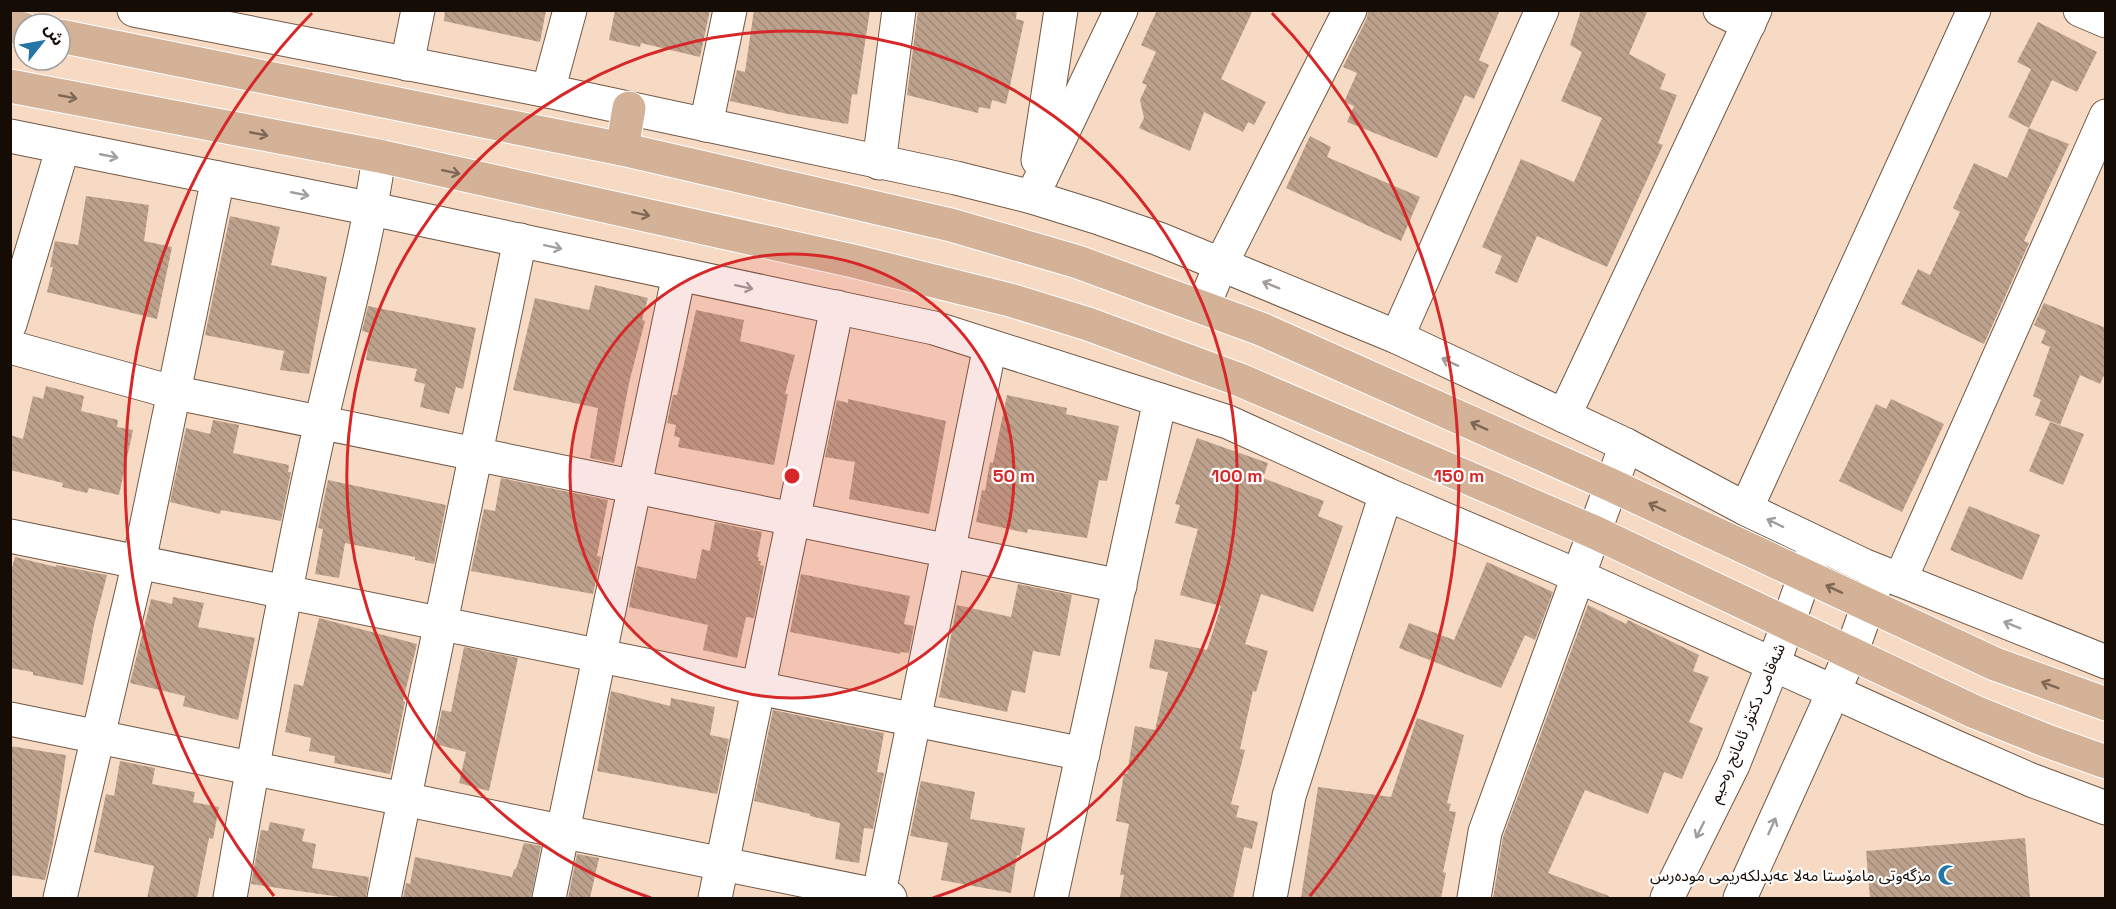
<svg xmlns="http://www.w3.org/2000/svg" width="2116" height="909" font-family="'Space Grotesk','Noto Sans Arabic',sans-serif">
	<defs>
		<pattern id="building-back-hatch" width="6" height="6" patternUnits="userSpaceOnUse" patternTransform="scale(1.5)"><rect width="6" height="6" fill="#bca18c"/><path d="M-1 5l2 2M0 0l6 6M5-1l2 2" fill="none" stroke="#a18977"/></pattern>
	</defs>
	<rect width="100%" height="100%" fill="#f6dac4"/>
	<g fill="url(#building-back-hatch)">
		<path d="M 445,10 L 546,10 L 540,42 L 444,21 Z"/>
		<path d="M 615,10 L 710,10 L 700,57 L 641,43 L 640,47 L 609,40 Z"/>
		<path d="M 754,10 L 870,10 L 857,95 L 852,94 L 848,124 L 788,114 L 730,101 L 737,70 L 745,72 Z"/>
		<path d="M 918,10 L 1017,10 L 1016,19 L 1024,21 L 1006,104 L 992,100 L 990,109 L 979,107 L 978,113 L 907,95 Z"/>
		<path d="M 1157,10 L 1253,10 L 1221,79 L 1266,102 L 1254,125 L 1248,122 L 1243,132 L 1204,112 L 1190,151 L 1139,128 L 1144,118 L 1140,100 L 1147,85 L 1142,83 L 1156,52 L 1141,45 Z"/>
		<path d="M 1368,10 L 1500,10 L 1479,60 L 1489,65 L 1474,99 L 1465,95 L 1437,158 L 1347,122 L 1354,106 L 1344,102 L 1357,73 L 1343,67 L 1367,18 Z"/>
		<path d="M 1581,10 L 1648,10 L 1629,54 L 1666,74 L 1660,89 L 1677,95 L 1658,143 L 1663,145 L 1607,267 L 1537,236 L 1517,283 L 1495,273 L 1502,256 L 1482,247 L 1521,159 L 1574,182 L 1602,118 L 1561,101 L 1582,52 L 1570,45 Z"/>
		<path d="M 2038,22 L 2097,52 L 2077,92 L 2052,80 L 2029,128 L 2008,117 L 2031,69 L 2017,62 Z"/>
		<path d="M 2029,128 L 2069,144 L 2024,241 L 2029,243 L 1984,344 L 1901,304 L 1918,269 L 1930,275 L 1960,212 L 1953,208 L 1974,163 L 2007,178 Z"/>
		<path d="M 1310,136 L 1331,147 L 1327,157 L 1420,197 L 1401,241 L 1286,188 Z"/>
		<path d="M 86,196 L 149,205 L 144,241 L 172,247 L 157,319 L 47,292 L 53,267 L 50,267 L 55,241 L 78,245 Z"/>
		<path d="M 230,216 L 280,227 L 271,265 L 327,277 L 309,374 L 280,370 L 284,351 L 205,335 Z"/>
		<path d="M 595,285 L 648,298 L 642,320 L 645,321 L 629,383 L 614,463 L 590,458 L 598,408 L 513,390 L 535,298 L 589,310 Z"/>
		<path d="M 2044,303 L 2106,328 L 2106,371 L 2100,384 L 2080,375 L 2060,425 L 2035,415 L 2041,400 L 2033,396 L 2050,347 L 2041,343 L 2046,331 L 2034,325 Z"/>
		<path d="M 368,306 L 476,328 L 463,389 L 456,387 L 449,414 L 420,407 L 425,384 L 414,381 L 417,369 L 366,360 L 370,333 L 362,331 Z"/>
		<path d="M 696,310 L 744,320 L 740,341 L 795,355 L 785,394 L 788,394 L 774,465 L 678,447 L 680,438 L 674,436 L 676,425 L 667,423 L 673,395 L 677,395 Z"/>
		<path d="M 46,386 L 84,396 L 81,411 L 118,420 L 117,427 L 133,430 L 119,495 L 89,488 L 87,493 L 62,487 L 63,483 L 10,470 L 10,435 L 23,439 L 33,396 L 43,399 Z"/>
		<path d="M 1007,395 L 1067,408 L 1066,414 L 1119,426 L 1107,481 L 1099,480 L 1087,538 L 1028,529 L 1027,533 L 976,522 L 982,490 L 985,491 L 990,462 L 993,463 Z"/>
		<path d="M 848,399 L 946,421 L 929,514 L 849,499 L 855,462 L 825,457 L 837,400 L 848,403 Z"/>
		<path d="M 1891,399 L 1944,424 L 1902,512 L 1839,481 L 1876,404 L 1886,409 Z"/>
		<path d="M 213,420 L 239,425 L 233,453 L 289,465 L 288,472 L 291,472 L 281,521 L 221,510 L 220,514 L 170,502 L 186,428 L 210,434 Z"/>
		<path d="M 2050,422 L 2084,434 L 2063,485 L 2029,471 Z"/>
		<path d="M 1197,438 L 1268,463 L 1263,478 L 1324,501 L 1318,516 L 1343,526 L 1313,612 L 1261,594 L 1245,644 L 1268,651 L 1256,692 L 1253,691 L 1240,749 L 1245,750 L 1231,804 L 1239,806 L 1236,817 L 1258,822 L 1252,849 L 1244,847 L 1233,898 L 1120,898 L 1124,875 L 1120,875 L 1129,824 L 1116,821 L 1124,773 L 1127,774 L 1135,726 L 1155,730 L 1168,672 L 1149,668 L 1155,639 L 1207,650 L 1221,606 L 1180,595 L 1198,529 L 1175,523 L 1180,505 L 1175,504 Z"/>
		<path d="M 501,478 L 608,500 L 597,556 L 601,557 L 593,594 L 471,571 L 484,509 L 495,511 Z"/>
		<path d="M 328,480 L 446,505 L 434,564 L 415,560 L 415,557 L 345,543 L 339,578 L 315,574 L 323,529 L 318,528 Z"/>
		<path d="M 1969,506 L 2040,535 L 2022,580 L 1950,550 Z"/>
		<path d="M 715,522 L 762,532 L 757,557 L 759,557 L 758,561 L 761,561 L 760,565 L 764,566 L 754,618 L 746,617 L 737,658 L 703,650 L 708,625 L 629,607 L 637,566 L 696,579 L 702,549 L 710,551 Z"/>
		<path d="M 15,557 L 56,567 L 56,565 L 107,575 L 94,625 L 83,685 L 33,675 L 33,672 L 10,668 L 10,574 Z"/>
		<path d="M 1487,562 L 1553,592 L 1535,640 L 1525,635 L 1501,688 L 1399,648 L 1409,623 L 1454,640 Z"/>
		<path d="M 801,574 L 910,596 L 904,624 L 914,626 L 909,653 L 901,652 L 900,654 L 790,632 Z"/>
		<path d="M 1018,584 L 1072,595 L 1060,656 L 1033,651 L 1025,693 L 1012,690 L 1007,712 L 939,697 L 957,605 L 1011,617 Z"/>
		<path d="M 173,597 L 204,603 L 198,627 L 255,638 L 238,720 L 183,706 L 185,696 L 130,683 L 151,599 L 172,604 Z"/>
		<path d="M 1588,605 L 1626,624 L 1628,620 L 1699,655 L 1693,671 L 1709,677 L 1689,722 L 1703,728 L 1682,779 L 1664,772 L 1648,814 L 1585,790 L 1548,873 L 1609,896 L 1609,898 L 1493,898 L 1503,837 Z"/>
		<path d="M 319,618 L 417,644 L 403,701 L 405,702 L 390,774 L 334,763 L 335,756 L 309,751 L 311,738 L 285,732 L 294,684 L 303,686 Z"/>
		<path d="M 464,647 L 518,658 L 489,791 L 459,783 L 466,752 L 435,744 L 442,710 L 451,712 Z"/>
		<path d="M 611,691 L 670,706 L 671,698 L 715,707 L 710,735 L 729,739 L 717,794 L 597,771 Z"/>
		<path d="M 773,710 L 884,733 L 877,772 L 884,773 L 873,829 L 864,828 L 859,863 L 835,859 L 840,823 L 810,816 L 810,814 L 754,801 Z"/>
		<path d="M 1417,718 L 1464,735 L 1447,803 L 1451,804 L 1449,811 L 1456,812 L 1443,872 L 1446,873 L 1441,898 L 1301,898 L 1318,787 L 1391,797 Z"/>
		<path d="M 10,746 L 66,755 L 53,843 L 45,880 L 10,875 Z"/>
		<path d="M 120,761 L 155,768 L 152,784 L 195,792 L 193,802 L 219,807 L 213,839 L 209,838 L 197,898 L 147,898 L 154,866 L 94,852 L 106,794 L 114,796 Z"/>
		<path d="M 921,781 L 975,792 L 970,819 L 1025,828 L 1020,856 L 1017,855 L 1011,893 L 941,880 L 948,843 L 910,836 Z"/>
		<path d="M 270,822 L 305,829 L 302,841 L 316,844 L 312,868 L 369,877 L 366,898 L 347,898 L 251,884 L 261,830 L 268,831 Z"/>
		<path d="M 2025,838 L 2030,898 L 1870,898 L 1866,851 Z"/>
		<path d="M 524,843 L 541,846 L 531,898 L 403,898 L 406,883 L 410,884 L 415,857 L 512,877 L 514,869 L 516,869 Z"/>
		<path d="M 577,854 L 599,858 L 590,898 L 568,898 Z"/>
	</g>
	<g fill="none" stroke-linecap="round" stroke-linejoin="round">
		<g stroke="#715946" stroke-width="35">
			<g id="minor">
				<path d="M 134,10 L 548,91 L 956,178 L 1032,197 L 1096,217 L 1159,239 L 1397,337 L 1626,445 L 1746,509 L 1863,565 L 2106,662"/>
				<path d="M 1720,10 L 1749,24"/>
				<path d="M 2080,10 L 2106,21"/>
				<path d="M 407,64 L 418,10"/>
				<path d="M 548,91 L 570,10"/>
				<path d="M 706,125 L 730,10"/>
				<path d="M 10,136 L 372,209 L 934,328 L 1160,400 L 1228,422 L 1386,494 L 1578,576 L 1958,748 L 2031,780 L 2106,808"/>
				<path d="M 1038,160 L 1061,10"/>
				<path d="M 879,163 L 899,10"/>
				<path d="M 1032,197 L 1121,10"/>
				<path d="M 1203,307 L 1221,264 L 1350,10"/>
				<path d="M 10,324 L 63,147"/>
				<path d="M 1397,337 L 1542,10"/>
				<path d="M 10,347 L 172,392 L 1120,586"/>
				<path d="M 1564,416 L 1755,10"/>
				<path d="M 1746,509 L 1974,10"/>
				<path d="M 10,536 L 1083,754"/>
				<path d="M 1900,580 L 2106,116"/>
				<path d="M 10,719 L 890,898"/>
				<path d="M 60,898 L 139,562 L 218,178"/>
				<path d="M 230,898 C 257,739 286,580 321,422 C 341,334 367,246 379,156"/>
				<path d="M 384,898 L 520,240"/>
				<path d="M 549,898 L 679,274"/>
				<path d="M 715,898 L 837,307"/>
				<path d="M 878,898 L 990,346"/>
				<path d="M 1051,898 L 1160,400"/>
				<path d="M 1270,898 L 1289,796 L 1386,494"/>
				<path d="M 1474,898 L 1485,832 L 1626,445"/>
				<path d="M 1667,898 L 1733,765 L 1773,665 L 1814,550"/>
				<path d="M 1740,898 L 1851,653 L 1878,578"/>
			</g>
		</g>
		<g stroke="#fff" stroke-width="35">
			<g id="major">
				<path d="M 10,26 L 24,29"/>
				<path d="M 60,36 L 622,149 L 951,225 L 1078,262 L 1261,329 L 1611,485 L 1995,664 L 2106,704"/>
				<path d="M 10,86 L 379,156 L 853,261 L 1010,300 L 1088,324 L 1240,380 L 1594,532 L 1975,712 L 2047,741 L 2106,762"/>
				<path d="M 622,149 L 629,108"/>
			</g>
		</g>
		<use href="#minor" stroke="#fff" stroke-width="33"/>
		<use href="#major" stroke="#d3b297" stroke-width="33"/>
	</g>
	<defs><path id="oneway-shaft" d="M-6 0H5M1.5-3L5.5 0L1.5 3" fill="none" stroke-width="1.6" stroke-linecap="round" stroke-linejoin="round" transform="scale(1.5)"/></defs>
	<g stroke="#7e6755">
		<use href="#oneway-shaft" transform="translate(68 97) rotate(11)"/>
		<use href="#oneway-shaft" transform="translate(259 134) rotate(11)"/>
		<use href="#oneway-shaft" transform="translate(451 172) rotate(12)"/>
		<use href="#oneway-shaft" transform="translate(641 214) rotate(12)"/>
		<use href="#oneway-shaft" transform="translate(1479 426) rotate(-156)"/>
		<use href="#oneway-shaft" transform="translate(1657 507) rotate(-155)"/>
		<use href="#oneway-shaft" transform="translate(1834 589) rotate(-155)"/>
		<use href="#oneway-shaft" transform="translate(2050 685) rotate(-159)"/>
	</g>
	<g stroke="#a19e9b">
		<use href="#oneway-shaft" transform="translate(109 156) rotate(11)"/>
		<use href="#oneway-shaft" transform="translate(300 194) rotate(11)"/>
		<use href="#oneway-shaft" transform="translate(553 247) rotate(12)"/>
		<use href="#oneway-shaft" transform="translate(1271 285) rotate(-158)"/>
		<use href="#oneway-shaft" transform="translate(744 287) rotate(12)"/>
		<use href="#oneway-shaft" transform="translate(1450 362) rotate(-155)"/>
		<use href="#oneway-shaft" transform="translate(1775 523) rotate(-154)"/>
		<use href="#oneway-shaft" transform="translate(2012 625) rotate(-158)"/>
		<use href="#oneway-shaft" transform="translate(1772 826) rotate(-66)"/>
		<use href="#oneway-shaft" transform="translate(1700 830) rotate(116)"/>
	</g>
	<circle cx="792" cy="476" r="222" fill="#d62828" fill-opacity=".12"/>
	<g fill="none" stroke="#d62828" stroke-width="3">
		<circle cx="792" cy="476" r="222"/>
		<path d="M651 898A445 445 0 1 1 933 898"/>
		<path d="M274 896A667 667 0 0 1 312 13M1272 13A667 667 0 0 1 1310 896"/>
	</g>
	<defs>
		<g id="mosque-bare" transform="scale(1.62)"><path d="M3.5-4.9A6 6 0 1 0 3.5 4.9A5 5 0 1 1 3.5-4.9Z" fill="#2476a7" stroke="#fff" stroke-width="2.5" paint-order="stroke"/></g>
	</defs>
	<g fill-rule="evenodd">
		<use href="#mosque-bare" x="1948" y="875"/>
	</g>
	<g text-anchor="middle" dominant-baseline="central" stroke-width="4.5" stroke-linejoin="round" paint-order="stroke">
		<g font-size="16" fill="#150c05" stroke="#fff">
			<text transform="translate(1747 723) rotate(-67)">شەقامی دکتۆر ئامانج رەحیم</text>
		</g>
		<g font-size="16" fill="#150c05" stroke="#fff" text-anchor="end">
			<text x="1931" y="875">مزگەوتی مامۆستا مەلا عەبدلکەریمی مودەرس</text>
		</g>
	</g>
	<circle cx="792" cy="476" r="9" fill="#d62828" stroke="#fff" stroke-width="3"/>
	<g font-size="18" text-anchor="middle" font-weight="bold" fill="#d62828" stroke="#fff" stroke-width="4.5" stroke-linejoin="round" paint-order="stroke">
		<text x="1014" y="482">50 m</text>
		<text x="1237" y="482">100 m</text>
		<text x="1459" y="482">150 m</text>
	</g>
	<rect width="2116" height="909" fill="none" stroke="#150c05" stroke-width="24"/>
	<g transform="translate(42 42) rotate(59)"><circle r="28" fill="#ffffff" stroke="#a19e9b" stroke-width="1.5"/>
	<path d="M0-4.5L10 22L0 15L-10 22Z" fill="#2476a7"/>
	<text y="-9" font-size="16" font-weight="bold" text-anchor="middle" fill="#150c05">ش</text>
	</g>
</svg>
